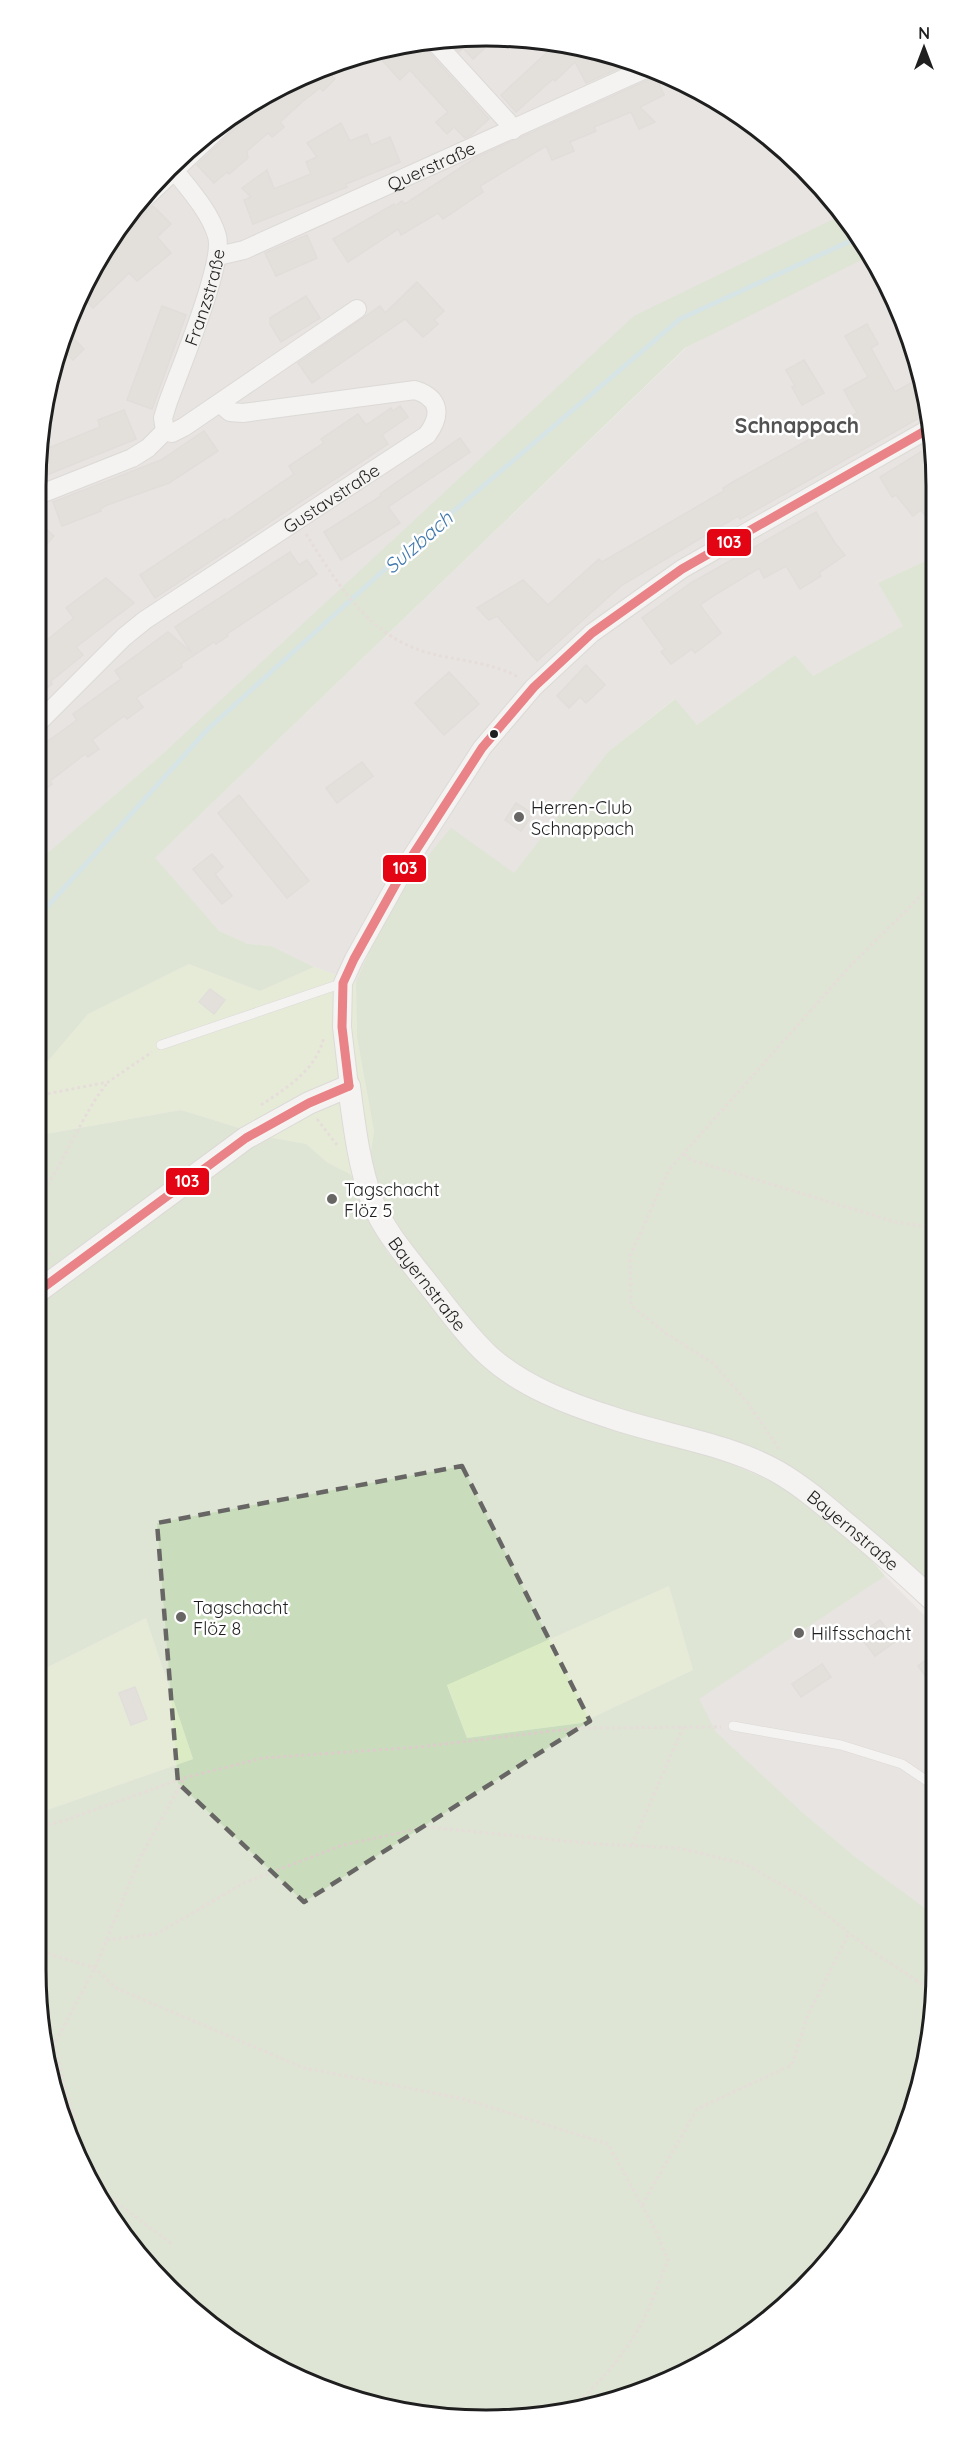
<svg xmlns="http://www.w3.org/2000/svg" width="972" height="2456" font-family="Quicksand,sans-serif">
	<rect width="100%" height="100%" fill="#eeebe8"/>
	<g fill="#dddbd9">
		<path d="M 516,37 L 603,51 L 736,112 L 825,190 L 845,220 L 166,751 L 36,863 L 36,486 L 51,369 L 83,287 L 129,212 L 190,147 L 261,96 L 342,60 L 428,40 Z"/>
		<path d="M 865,250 L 890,287 L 932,427 L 932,558 L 878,583 L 903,626 L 813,676 L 795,655 L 697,725 L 674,699 L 608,752 L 514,873 L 391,901 L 356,982 L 314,967 L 271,946 L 248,944 L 219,931 L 154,859 L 686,348 Z"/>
		<path d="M 885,1576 L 935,1626 L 936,1916 L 854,1856 L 802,1812 L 716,1732 L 698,1699 Z"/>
	</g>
	<g fill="#dbecc5">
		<path d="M 189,964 L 260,991 L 314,967 L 356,982 L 357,1037 L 374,1131 L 371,1152 L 375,1178 L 356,1182 L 350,1174 L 328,1163 L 306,1144 L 268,1137 L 181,1110 L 39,1135 L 36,1075 L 88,1014 Z"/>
		<path d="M 669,1586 L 693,1670 L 581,1723 L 467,1738 L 447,1684 Z"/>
		<path d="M 146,1618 L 193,1759 L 36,1814 L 36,1673 Z"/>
	</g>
	<g fill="#c9ddbc" fill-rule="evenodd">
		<path d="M 842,215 L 869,256 L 685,348 L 155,858 L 219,931 L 248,944 L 271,946 L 314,967 L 260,991 L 189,964 L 88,1014 L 36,1075 L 36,863 L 166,751 L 634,316 Z"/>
		<path d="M 932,558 L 935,1589 L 813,1484 L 553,1385 L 520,1369 L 496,1350 L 471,1324 L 390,1217 L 375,1178 L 371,1152 L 374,1131 L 357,1037 L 356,982 L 391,901 L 451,828 L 514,873 L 608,752 L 675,699 L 697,725 L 795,655 L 813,676 L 903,626 L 878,583 Z"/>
		<path d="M 36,1086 L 40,1135 L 181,1110 L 268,1137 L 306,1144 L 328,1163 L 350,1174 L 356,1182 L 362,1204 L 372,1227 L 388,1253 L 483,1365 L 510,1386 L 545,1403 L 729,1463 L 771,1481 L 801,1500 L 867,1555 L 885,1576 L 699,1699 L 716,1732 L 802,1812 L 854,1856 L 936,1916 L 936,1970 L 921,2087 L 889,2169 L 843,2244 L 736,2344 L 659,2386 L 574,2411 L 427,2416 L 342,2396 L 261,2360 L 147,2266 L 96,2195 L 60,2115 L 36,1970 L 36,1814 L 193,1759 L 146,1618 L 36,1673 ZM 669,1586 L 693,1670 L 581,1723 L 467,1738 L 447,1685 Z"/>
	</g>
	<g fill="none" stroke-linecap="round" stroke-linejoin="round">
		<path stroke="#badbe2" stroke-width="5" d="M 36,919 L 208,729 L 383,571 L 680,319 L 857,238"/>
	</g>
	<g fill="#d5d2cf" stroke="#d1cdc9" stroke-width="1.5">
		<path d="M 496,38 L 473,59 L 463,48 L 459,52 L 447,39 Z"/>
		<path d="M 422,41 L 425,48 L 489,119 L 471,135 L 465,138 L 454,127 L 447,134 L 436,122 L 448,112 L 410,70 L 400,80 L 382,60 L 393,50 L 395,53 L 404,45 Z"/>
		<path d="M 555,45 L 564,55 L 578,47 L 603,51 L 617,58 L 622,67 L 586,83 L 575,62 L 555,81 L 553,79 L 516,112 L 501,95 Z"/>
		<path d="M 325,68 L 335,79 L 323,91 L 320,88 L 302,102 L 280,122 L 284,127 L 272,137 L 268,133 L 247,151 L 248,158 L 229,174 L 227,172 L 214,183 L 197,165 L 236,128 L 239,121 L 271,92 Z"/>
		<path d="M 653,75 L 655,75 L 664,95 L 640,107 L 655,122 L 639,129 L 631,112 L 594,127 L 596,131 L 570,142 L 574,151 L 552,160 L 546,146 L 480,186 L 483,192 L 443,219 L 438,213 L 401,235 L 398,229 L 348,262 L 333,239 L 394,204 L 395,206 L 402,201 L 405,204 L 477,157 L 648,80 Z"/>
		<path d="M 341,123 L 350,141 L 367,134 L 371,145 L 390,137 L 400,162 L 346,184 L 347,187 L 253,224 L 244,200 L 251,197 L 242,188 L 267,170 L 274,189 L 311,174 L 306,162 L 317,157 L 307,143 Z"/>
		<path d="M 153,206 L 171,224 L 157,237 L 171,253 L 137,281 L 129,273 L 93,308 L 80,294 L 83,287 L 104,252 Z"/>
		<path d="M 307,235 L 317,258 L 276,276 L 265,253 Z"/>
		<path d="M 417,282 L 444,311 L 434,320 L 438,324 L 423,337 L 405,319 L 312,383 L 298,363 L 380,306 L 385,313 Z"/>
		<path d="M 306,296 L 320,318 L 281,342 L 270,324 L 270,318 Z"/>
		<path d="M 162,306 L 186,315 L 152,409 L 127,400 Z"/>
		<path d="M 867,324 L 878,344 L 871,348 L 895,392 L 918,379 L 928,413 L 740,519 L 738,516 L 622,585 L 537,661 L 497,616 L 489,620 L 477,608 L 523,580 L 548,605 L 599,559 L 602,562 L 724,491 L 723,488 L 733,482 L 857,413 L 844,390 L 868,377 L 845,336 Z"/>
		<path d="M 66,331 L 84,349 L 73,360 L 60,347 Z"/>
		<path d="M 804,360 L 824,393 L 802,405 L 792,387 L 795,386 L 786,370 Z"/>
		<path d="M 400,406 L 408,417 L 382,435 L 388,444 L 155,598 L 140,575 L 225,519 L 226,521 L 294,474 L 289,466 L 324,443 L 321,439 L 358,414 L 366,425 L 391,408 L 393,411 Z"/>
		<path d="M 124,410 L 136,439 L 44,476 L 39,462 L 41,451 L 100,427 L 98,420 Z"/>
		<path d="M 204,431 L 218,451 L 169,483 L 107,505 L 100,509 L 101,511 L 62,526 L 53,502 L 161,460 Z"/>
		<path d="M 460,438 L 470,452 L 388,507 L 400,523 L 341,560 L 324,532 L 381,496 L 380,494 Z"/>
		<path d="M 932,445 L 932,525 L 921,510 L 913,516 L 896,495 L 892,497 L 880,477 Z"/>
		<path d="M 816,512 L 835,543 L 845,555 L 819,573 L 821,576 L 800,589 L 786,566 L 764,578 L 759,568 L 718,593 L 700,605 L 721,633 L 695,653 L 692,649 L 671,664 L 661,652 L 665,649 L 642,618 L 691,583 Z"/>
		<path d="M 36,520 L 54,536 L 36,556 Z"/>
		<path d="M 290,552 L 299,565 L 307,560 L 317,574 L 227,634 L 228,636 L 216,644 L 214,642 L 181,664 L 182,667 L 136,698 L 143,707 L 127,719 L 124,716 L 92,740 L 99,749 L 88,757 L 85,754 L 50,781 L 52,784 L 36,796 L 36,750 L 77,720 L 73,714 L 121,679 L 115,671 L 168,632 L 192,653 L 175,627 Z"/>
		<path d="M 106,578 L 134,603 L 76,647 L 83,655 L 51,681 L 52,684 L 36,697 L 36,649 L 74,618 L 66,608 Z"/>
		<path d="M 586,665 L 605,685 L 586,703 L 580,697 L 569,708 L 557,696 Z"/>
		<path d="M 449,672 L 479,704 L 444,735 L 415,703 Z"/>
		<path d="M 362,762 L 373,776 L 337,803 L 326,788 Z"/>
		<path d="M 239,795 L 309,881 L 287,898 L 218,813 Z"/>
		<path d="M 516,803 L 533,814 L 521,831 L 505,820 Z"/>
		<path d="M 212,854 L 223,867 L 215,874 L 232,896 L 222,904 L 193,869 Z"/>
		<path d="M 210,989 L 225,1000 L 214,1014 L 199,1002 Z"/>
		<path d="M 880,1620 L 896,1641 L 875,1656 L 859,1635 Z"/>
		<path d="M 935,1653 L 935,1689 L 918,1666 Z"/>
		<path d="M 822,1664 L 831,1677 L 801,1697 L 792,1684 Z"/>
		<path d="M 135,1687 L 147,1719 L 131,1725 L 119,1693 Z"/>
	</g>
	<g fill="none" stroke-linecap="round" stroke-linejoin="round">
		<g stroke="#c6c5c4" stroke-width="10">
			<g id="service">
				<path d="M 161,1045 L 343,983"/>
				<path d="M 733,1726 L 841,1745 L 902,1764 L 936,1787"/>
			</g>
		</g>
		<g stroke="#c6c5c4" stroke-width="20">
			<g id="minor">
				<path d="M 433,40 L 507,121 L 513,130"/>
				<path d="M 128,214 L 228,120"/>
				<path id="s1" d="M 218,256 L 244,250 L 643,70"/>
				<path id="s2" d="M 165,431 L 163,418 L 167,405 C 178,373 225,263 217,236 C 210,212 190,190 174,170"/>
				<path d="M 165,431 L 172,433 L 184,427 L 357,309"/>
				<path d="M 36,496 L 132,458 L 148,448 L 165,431"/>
				<path id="s3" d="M 36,725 L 124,637 L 145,620 L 427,435 C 442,415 440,398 415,390 L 243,413 L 230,412 L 220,403"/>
				<path d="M 349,1086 L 342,1027 L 343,983 L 354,959 L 407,864 L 482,748 L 534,687 L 592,633 L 682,569 L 932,427"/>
			</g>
		</g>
		<g stroke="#c6c5c4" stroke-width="24">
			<g id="tertiary">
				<path id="s4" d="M 36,1293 L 246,1138 L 309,1103 L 349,1086 C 354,1124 359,1166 372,1201 C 385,1233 407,1257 428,1284 C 447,1308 466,1335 489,1356 C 522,1386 569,1404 610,1417 C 665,1436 727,1443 778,1472 C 802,1486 822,1503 843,1521 C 875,1547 905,1574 935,1602"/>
			</g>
		</g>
		<g stroke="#dcccca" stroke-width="3" stroke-dasharray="3 3" stroke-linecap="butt">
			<path d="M 306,534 C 337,583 369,637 429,653 C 458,661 492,662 518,677"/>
			<path d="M 36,1096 L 108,1082 L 152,1052"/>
			<path d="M 261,1105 C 288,1087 316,1070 324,1037"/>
			<path d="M 317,1119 L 337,1145"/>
			<path d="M 684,1154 L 691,1160 L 896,1222 L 934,1228"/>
			<path d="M 36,1199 C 66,1163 79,1118 108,1082"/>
			<path d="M 36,1240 L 53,1258"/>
			<path d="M 779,1449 L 747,1402 L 713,1363 L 664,1332 L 631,1305 L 630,1256 L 669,1170 L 853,963 L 933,884"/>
			<path d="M 36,1827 L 63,1821 L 184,1778 L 263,1758 L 419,1747 L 578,1728 L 721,1727"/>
			<path d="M 632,1845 L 683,1727"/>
			<path d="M 107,1940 L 156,1934 L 244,1883 L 343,1845 L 427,1827 L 597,1844 L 679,1848 L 745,1864 L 808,1900 L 873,1952 L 925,1986 L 933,1994"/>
			<path d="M 36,1950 L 95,1968 L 116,1988 L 304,2068 L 464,2099 L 608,2144 L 655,2229 L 668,2260 C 659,2281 652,2304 641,2324 C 622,2359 596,2387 566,2412"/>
			<path d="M 54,2045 L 92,2184 L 173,2245"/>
			<path d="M 50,2052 L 95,1968 L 140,1858 L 183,1780"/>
			<path d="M 642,2205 L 697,2109 L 792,2065 L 807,2017 L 849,1933"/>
			<path d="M 532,2413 L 539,2410 L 542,2412"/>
		</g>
		<use href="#service" stroke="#fcfcfc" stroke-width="9"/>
		<use href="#minor" stroke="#fcfcfc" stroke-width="18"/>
		<use href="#tertiary" stroke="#fcfcfc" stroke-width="22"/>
		<g stroke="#fff" stroke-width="14">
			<g id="bus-1">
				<path d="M 349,1086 L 342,1027 L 343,983 L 354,959 L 407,864 L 482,748 L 534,687 L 592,633 L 682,569 L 932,427"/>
				<path d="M 36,1293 L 246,1138 L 309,1103 L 349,1086"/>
			</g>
		</g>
		<use href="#bus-1" stroke="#e30513" stroke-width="9"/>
	</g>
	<path d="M0 0H972V2456H0ZM 462,1466 L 590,1721 L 304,1902 L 178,1783 L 157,1523 Z" fill="#eeebe8" fill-opacity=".55" fill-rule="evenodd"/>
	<path fill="none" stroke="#676665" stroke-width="4.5" stroke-dasharray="12 8" stroke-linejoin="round" d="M 462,1466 L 590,1721 L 304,1902 L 178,1783 L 157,1523 Z"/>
	<circle fill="#1f1f1f" stroke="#fff" stroke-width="2" cx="494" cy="734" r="5"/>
	<g fill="#676665" stroke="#fff" stroke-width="2">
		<circle cx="519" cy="817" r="6"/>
		<circle cx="332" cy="1199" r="6"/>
		<circle cx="181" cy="1617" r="6"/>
		<circle cx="799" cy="1633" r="6"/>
	</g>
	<g text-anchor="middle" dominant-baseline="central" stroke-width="5" stroke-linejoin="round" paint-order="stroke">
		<g font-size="18" fill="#1f1f1f" stroke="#fff">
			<text stroke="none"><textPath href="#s1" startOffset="232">Querstraße</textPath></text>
			<text stroke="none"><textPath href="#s2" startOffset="141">Franzstraße</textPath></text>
			<text stroke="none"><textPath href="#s3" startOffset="374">Gustavstraße</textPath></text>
			<text stroke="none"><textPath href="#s4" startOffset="594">Bayernstraße</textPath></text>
			<text stroke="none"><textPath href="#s4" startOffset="1098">Bayernstraße</textPath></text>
		</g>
		<g font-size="18" fill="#1f1f1f" stroke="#fff" text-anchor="start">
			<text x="531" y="807">Herren-Club<tspan x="531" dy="21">Schnappach</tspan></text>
			<text x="344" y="1189">Tagschacht<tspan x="344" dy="21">Flöz 5</tspan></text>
			<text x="193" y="1607">Tagschacht<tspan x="193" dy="21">Flöz 8</tspan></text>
			<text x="811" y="1633">Hilfsschacht</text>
		</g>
		<g font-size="20" font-style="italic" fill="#437aad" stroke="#fff">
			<text transform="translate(418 542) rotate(-41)">Sulzbach</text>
		</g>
		<g font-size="21" font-weight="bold" fill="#525252" stroke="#fff">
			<text x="797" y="425">Schnappach</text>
		</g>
	</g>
	<path d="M0 0H972V2456H0ZM486 46H486A440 440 0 0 1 926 486V1970A440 440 0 0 1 486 2410H486A440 440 0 0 1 46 1970V486A440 440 0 0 1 486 46Z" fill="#fff" fill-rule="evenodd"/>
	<path fill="none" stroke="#1f1f1f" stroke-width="3" d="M486 46H486A440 440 0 0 1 926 486V1970A440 440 0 0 1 486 2410H486A440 440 0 0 1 46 1970V486A440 440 0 0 1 486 46Z"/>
	<g stroke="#fff" stroke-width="2">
		<rect x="706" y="528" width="46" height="29" rx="6" fill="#e30513"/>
		<rect x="382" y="854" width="45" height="29" rx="6" fill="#e30513"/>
		<rect x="165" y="1167" width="45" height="29" rx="6" fill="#e30513"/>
	</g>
	<g font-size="16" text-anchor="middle" font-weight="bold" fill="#fff">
		<text x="729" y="548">103</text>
		<text x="405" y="874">103</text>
		<text x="187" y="1187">103</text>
	</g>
	<g transform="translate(924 48)" stroke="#ffffff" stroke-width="4.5" paint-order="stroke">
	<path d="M0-4.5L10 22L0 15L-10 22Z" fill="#1f1f1f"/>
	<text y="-9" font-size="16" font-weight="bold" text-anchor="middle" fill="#1f1f1f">N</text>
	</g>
</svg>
